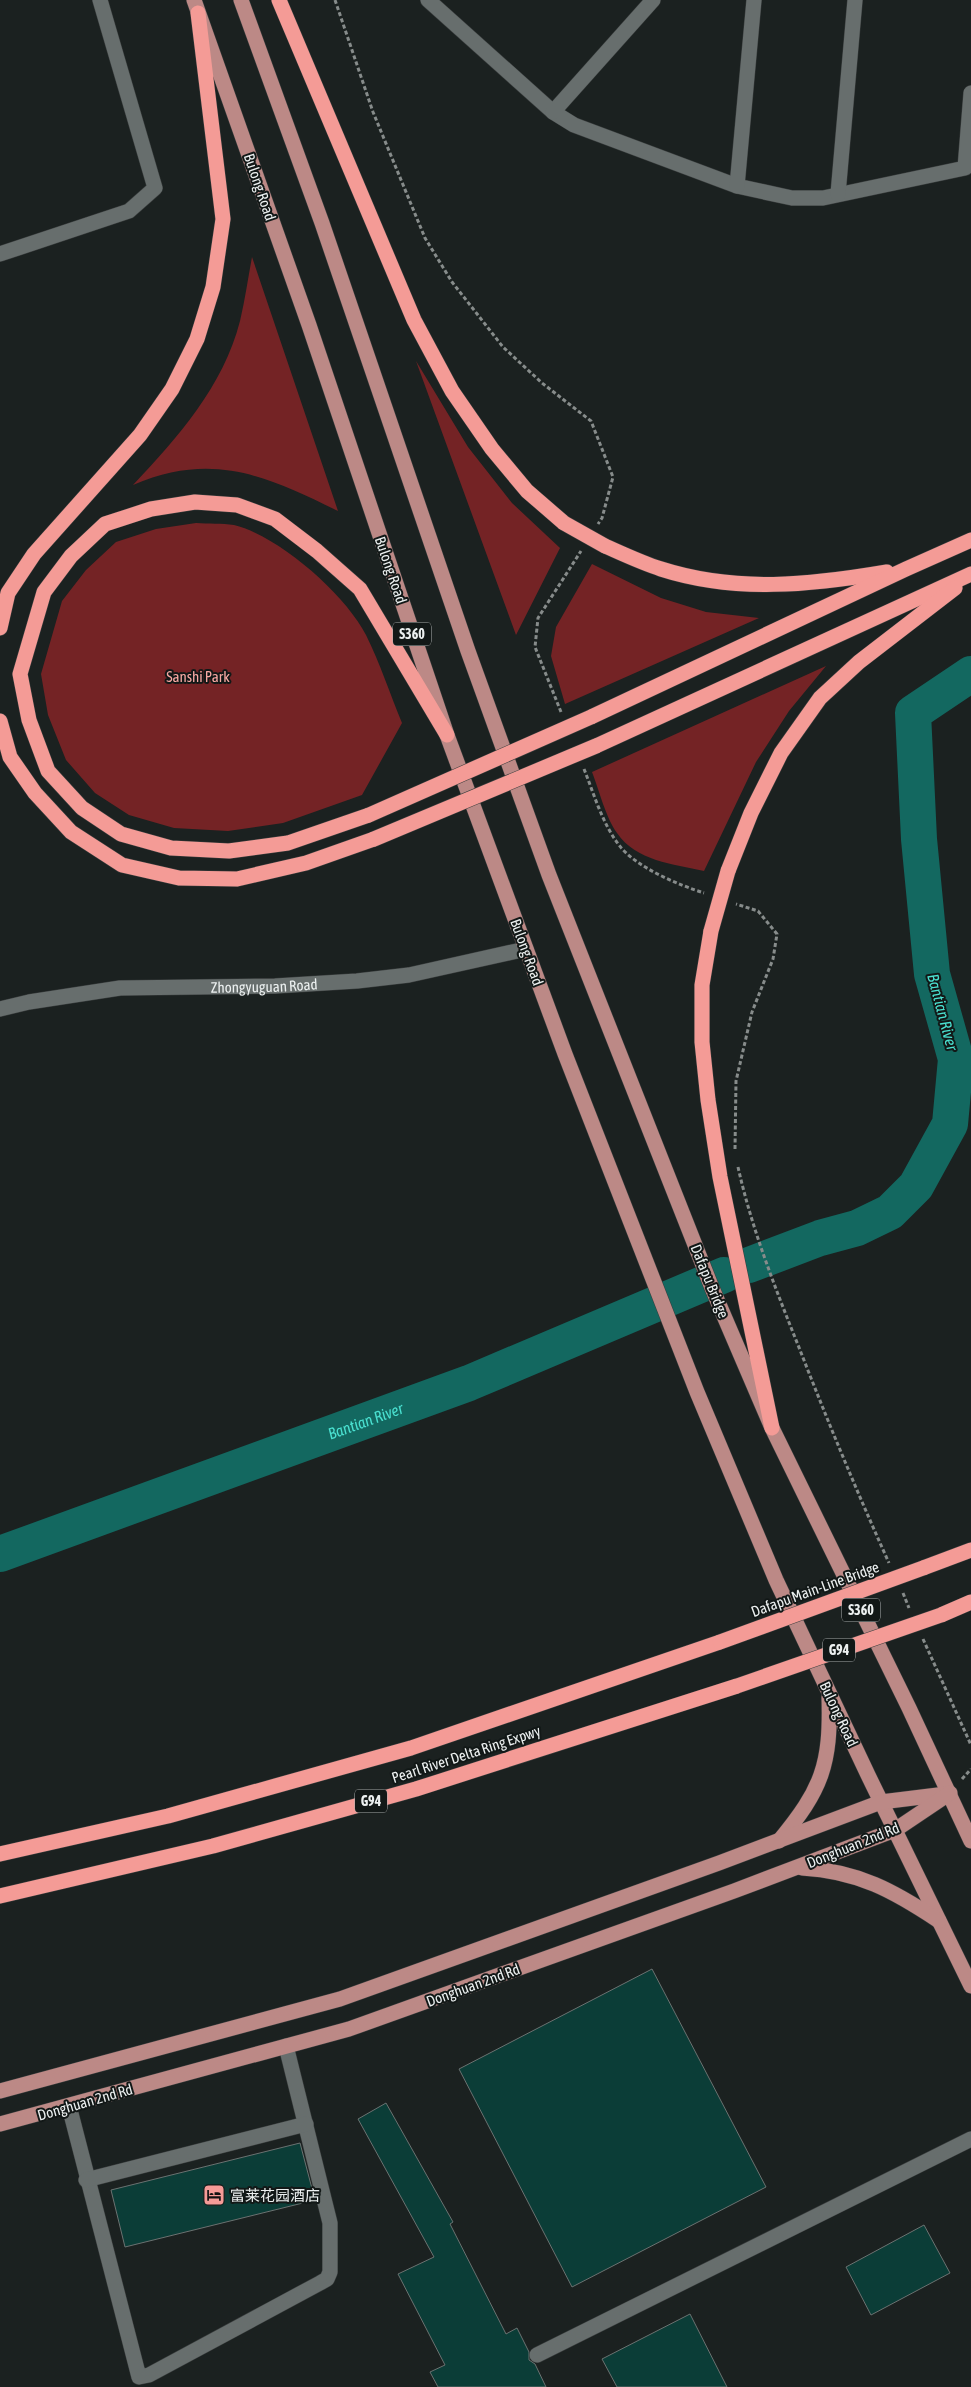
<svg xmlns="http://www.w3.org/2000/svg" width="971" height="2387" font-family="'Asap Condensed','Noto Sans SC',sans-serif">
	<rect width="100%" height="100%" fill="#1b2120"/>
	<g fill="#742325">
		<path d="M 252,257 L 338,511 C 266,476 213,451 133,485 C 178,437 223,387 240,321 C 245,300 248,278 252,257 Z"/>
		<path d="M 416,361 L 468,447 L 512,503 L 560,548 L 516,635 Z"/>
		<path d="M 196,523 C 208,524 222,523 234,525 C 279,536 345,594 366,635 C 380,663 390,694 402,723 L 362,795 L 283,823 L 228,831 L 174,828 L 129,815 L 95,793 L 66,760 L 48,715 L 41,674 L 62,601 L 86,570 L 116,542 L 156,529 Z"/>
		<path d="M 592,564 L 661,598 L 706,612 L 759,618 L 565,704 L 551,656 L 556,627 Z"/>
		<path d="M 826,666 L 789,711 L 756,762 L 704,871 C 673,864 636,861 617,833 C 606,818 599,790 592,772 Z"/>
	</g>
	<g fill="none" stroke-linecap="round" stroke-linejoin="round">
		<g stroke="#136860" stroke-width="36">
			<path d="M 749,1265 L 820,1238 L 857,1228 L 890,1212 L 916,1186 L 950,1124 L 956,1059 L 932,974 L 919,839 L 913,713 L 971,674"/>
			<path id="s1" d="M 0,1554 L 469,1383 L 724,1275"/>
		</g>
	</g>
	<g fill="#0b3d37" stroke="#6b7271">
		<path d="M 652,1969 L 766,2187 L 572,2287 L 459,2069 Z"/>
		<path d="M 386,2103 L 453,2222 L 450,2224 L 506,2334 L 517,2328 L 529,2352 L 529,2360 L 535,2364 L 546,2387 L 438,2387 L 430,2372 L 445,2365 L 398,2274 L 434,2257 L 358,2119 Z"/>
		<path d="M 300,2143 L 315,2200 L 125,2247 L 111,2190 Z"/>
		<path d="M 924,2225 L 950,2273 L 871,2315 L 846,2267 Z"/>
		<path d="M 690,2314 L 727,2387 L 617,2387 L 602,2359 Z"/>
	</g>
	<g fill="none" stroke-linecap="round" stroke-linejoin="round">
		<g stroke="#393d3d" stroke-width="16">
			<g id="minor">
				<path d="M 428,0 L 553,112 L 574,125 L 737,186 L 792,198 L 823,198 L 965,168 L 971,93"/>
				<path d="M 553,112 L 653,0"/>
				<path d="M 737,186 L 754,0"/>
				<path d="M 838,194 L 855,0"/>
				<path d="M 0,254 L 129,211 L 155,188 L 100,0"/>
				<path id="s2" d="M 0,1009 L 29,1002 L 120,988 L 275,986 L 357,981 L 409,975 L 526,949"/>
				<path d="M 69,2106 L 139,2377 L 149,2375 L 320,2283 L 327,2279 L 330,2272 L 330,2223 L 286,2046"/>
				<path d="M 86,2180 L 306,2124"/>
				<path d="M 537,2355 L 971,2139"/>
			</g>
		</g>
		<g stroke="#393d3d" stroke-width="16">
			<g id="major">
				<path d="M 194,0 L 309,325 L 447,735 L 565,1054 L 697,1392 L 776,1580 L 868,1775 L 971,1986"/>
				<path d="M 241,0 L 322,223 L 468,651 L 549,875 L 712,1288 L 772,1428 L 909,1708 L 971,1841"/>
				<path d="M 779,1841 C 822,1789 831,1765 829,1697"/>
				<path d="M 802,1868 C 858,1871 894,1891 939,1921"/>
				<path d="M 0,2091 L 340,1999 L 719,1863 L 881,1802 L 946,1794"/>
				<path d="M 0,2124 L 349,2029 L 734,1891 L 895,1830 L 950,1793"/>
			</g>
		</g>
		<g stroke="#393d3d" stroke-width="16">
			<g id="highway">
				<path d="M 279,0 L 414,320 L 452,391 L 492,449 L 527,491 L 564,523"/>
				<path d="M 605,546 C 623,554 642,563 661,569 C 736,593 811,585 887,572"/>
				<path d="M 0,628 L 8,593 L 34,554 L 140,435 L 172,389 L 197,339 L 213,287 L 223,219 L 198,13"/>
				<path d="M 591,717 L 906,569 L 971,540"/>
				<path d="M 0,721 L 10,757 L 35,793 L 71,832 L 122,865 L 179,878 L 237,879 L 306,863 L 374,839"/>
				<path d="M 596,746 L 971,574"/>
				<path d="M 369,815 L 288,843 L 229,851 L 171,848 L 121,834 L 82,808 L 48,771 L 29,720 L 20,674 L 44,592 L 71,556 L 105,524 L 151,509 L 195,502 L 237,505 L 275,519 L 317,551 L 360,589 L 447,735"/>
				<path d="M 728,871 L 751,813 L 781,753 L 820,698 L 859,662 L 955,588"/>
				<path d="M 711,931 L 702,985 L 702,1042 L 708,1100 L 720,1177 L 772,1428"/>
				<path d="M 923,1568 L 971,1550"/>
				<path d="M 941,1615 L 971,1602"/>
				<path d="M 0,1854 L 168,1816 L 411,1748 L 720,1642"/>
				<path d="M 0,1896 L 213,1846 L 416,1789 L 737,1686"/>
			</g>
		</g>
		<g stroke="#878c8b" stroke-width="3" stroke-dasharray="4 2.5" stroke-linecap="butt">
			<path d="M 335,0 L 373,112 L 425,238 L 452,282 L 503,347 L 542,383 L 591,421 L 613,477 L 602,518 L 598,524"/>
			<path d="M 561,712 L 535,647 L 538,618 L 581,551"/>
			<path d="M 584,769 C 594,794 602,823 619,845 C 635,867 679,885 704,893"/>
			<path d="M 735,1149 L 736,1081 L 752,1012 L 773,959 L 777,934 L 758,911 L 736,904"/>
			<path d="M 738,1167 C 752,1230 776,1290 800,1350 C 828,1422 857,1492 889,1563"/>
			<path d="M 903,1593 L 909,1608"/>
			<path d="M 923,1639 L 971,1745"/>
			<path d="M 962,1779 L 971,1769"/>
		</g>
		<use href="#minor" stroke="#676e6d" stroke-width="15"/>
		<use href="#major" stroke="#bc8986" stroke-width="15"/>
		<use href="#highway" stroke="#f49b96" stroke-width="15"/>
		<g stroke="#393d3d" stroke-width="16" stroke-linecap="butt">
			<g id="highway-bridge">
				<path d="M 564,523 L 605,546"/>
				<path d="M 369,815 L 591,717"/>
				<path d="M 374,839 L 596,746"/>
				<path d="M 711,931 L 728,871"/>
				<path d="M 720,1642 L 923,1568"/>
				<path d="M 737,1686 L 941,1615"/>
			</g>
		</g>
		<use href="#highway-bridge" stroke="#f49b96" stroke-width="15"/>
	</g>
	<defs>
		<g id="hotel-square" transform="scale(1.125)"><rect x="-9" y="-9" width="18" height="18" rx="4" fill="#f59b97" stroke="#121817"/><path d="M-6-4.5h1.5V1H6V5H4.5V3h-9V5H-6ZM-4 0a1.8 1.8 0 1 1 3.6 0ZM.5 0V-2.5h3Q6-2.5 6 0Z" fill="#111"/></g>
	</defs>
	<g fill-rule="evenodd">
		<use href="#hotel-square" x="214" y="2195"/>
	</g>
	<g text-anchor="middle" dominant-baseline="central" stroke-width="4" stroke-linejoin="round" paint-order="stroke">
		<g fill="#121817" stroke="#abafaf" stroke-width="1">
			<rect x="393" y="622.5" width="38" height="23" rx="4"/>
			<rect x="842" y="1598.5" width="38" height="23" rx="4"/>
			<rect x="823" y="1638.5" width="32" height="23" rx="4"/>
			<rect x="355" y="1789.5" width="32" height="23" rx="4"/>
		</g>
		<g font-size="14" font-weight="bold" fill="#ecf0f0">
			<text x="412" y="634">S360</text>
			<text x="861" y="1610">S360</text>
			<text x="839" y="1650">G94</text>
			<text x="371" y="1801">G94</text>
		</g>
		<g font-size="15" fill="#ecf0f0" stroke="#121817">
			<text transform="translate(260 187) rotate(71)">Bulong Road</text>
			<text transform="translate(391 570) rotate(71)">Bulong Road</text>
			<text transform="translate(527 952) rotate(70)">Bulong Road</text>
			<text stroke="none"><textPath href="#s2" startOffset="266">Zhongyuguan Road</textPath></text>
			<text transform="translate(710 1281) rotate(68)">Dafapu Bridge</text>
			<text transform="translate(815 1589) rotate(-20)">Dafapu Main-Line Bridge</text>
			<text transform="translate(839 1714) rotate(65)">Bulong Road</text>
			<text transform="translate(466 1754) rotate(-18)">Pearl River Delta Ring Expwy</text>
			<text transform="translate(853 1845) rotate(-22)">Donghuan 2nd Rd</text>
			<text transform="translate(473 1985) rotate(-20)">Donghuan 2nd Rd</text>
			<text transform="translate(85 2102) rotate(-16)">Donghuan 2nd Rd</text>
		</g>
		<g font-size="15" fill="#f9a9a4" stroke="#121817">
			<text x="198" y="676">Sanshi Park</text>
		</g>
		<g font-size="15" fill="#ecf0f0" stroke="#121817" text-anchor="start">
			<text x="230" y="2195">富莱花园酒店</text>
		</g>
		<g font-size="16" font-style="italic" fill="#4ae0d0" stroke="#121817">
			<text transform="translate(943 1012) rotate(75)">Bantian River</text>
			<text stroke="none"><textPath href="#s1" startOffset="389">Bantian River</textPath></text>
		</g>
	</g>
</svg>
